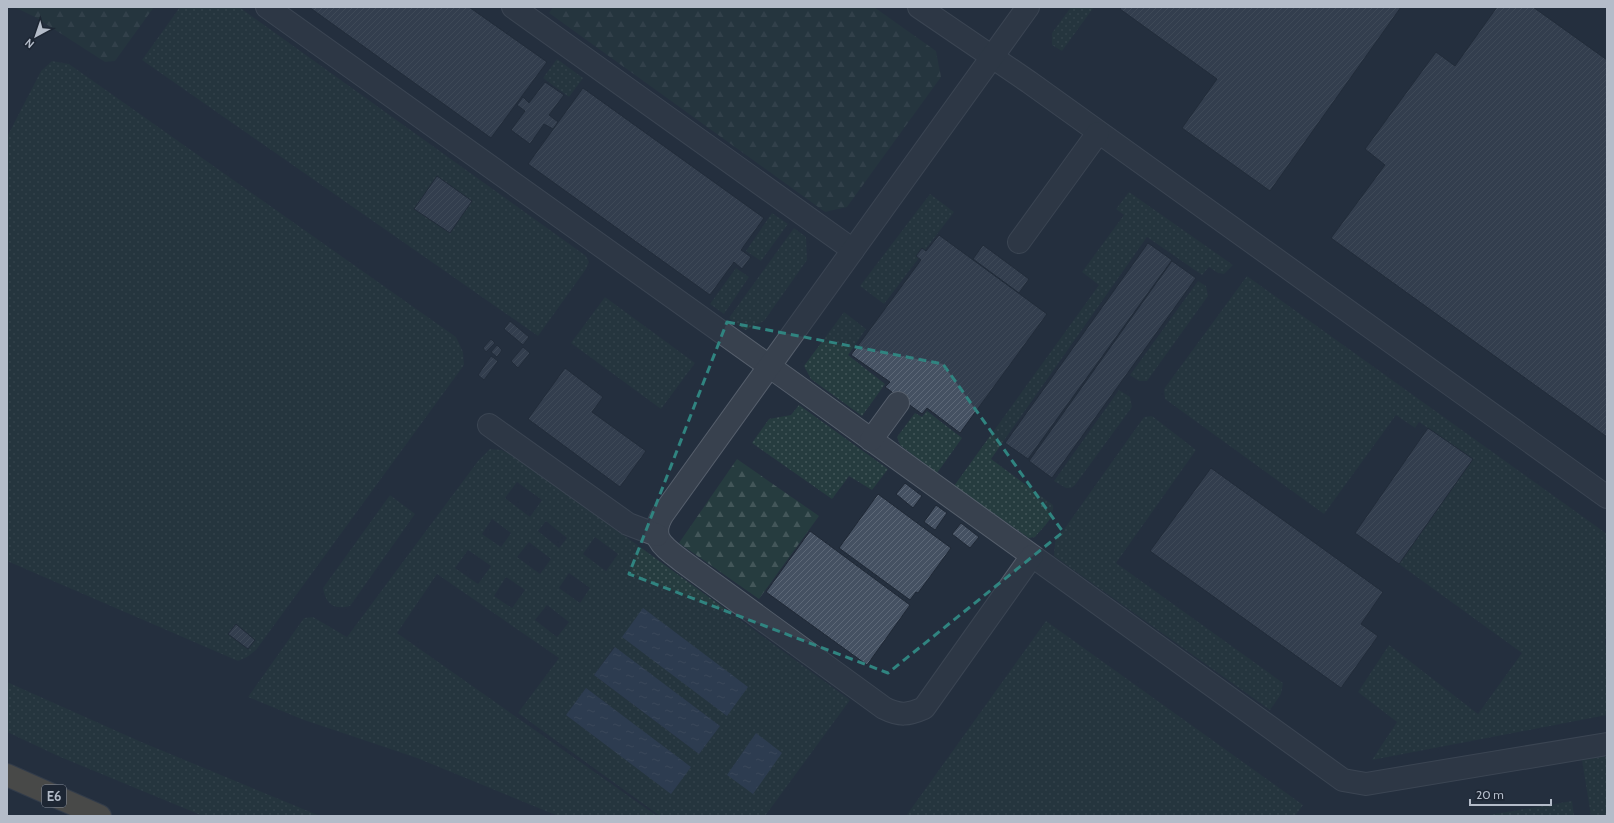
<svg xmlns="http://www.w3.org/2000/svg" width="1614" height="823" font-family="Cabin,sans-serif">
	<defs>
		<pattern id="green-dots" width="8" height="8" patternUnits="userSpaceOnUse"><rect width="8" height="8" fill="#263c3f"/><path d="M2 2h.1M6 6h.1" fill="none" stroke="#435659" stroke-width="1.8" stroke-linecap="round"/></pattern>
		<pattern id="forest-firs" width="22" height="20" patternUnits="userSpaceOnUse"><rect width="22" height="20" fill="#263c3f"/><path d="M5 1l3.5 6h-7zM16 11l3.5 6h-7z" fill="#435659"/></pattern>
		<pattern id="water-ripples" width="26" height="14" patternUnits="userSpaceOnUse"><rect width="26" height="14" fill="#394c67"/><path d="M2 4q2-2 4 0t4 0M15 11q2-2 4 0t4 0" fill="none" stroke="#53647b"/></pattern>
		<pattern id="building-hatch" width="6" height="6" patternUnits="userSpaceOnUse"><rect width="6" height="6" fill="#455162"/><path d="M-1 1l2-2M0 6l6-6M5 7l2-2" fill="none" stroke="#5d6877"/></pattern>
	</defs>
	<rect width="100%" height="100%" fill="#242f3e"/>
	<g fill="url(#green-dots)" fill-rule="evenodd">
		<path d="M 180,7 L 239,7 L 586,256 L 589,262 L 586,269 L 538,336 L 142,60 Z"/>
		<path d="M 1071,7 L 1094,7 L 1062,51 L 1052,45 L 1052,33 Z"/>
		<path d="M 557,59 L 583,78 L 569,97 L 543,78 Z"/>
		<path d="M 52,61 L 69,64 L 456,337 L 463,352 L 464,365 L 256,650 L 247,657 L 238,661 L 7,561 L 7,137 L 41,71 Z"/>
		<path d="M 1129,192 L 1233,265 L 1224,274 L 1218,273 L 1209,267 L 1202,275 L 1147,237 L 991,459 L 1053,505 C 1055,518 1043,527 1035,537 L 1029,538 L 954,486 L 1099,285 L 1082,272 L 1124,215 L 1116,209 Z"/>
		<path d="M 930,194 L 954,212 L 884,304 L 860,286 Z"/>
		<path d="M 772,213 L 788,224 L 761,261 L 746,251 Z"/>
		<path d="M 794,228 L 806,237 L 807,260 L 764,321 L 745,330 L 729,318 Z"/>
		<path d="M 736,268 L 749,277 L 724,314 L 710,304 Z"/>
		<path d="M 1247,276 L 1607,534 L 1607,636 L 1605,640 L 1607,660 L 1607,715 L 1372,760 L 1397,722 L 1358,692 L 1389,645 L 1478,714 L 1522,653 L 1399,564 L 1473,459 L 1419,422 L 1415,428 L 1396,415 L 1324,514 L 1165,399 L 1164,389 Z"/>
		<path d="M 1198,281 L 1206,286 L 1208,296 L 1147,381 L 1139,381 L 1130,375 Z"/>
		<path d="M 605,297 L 695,363 L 661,409 L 571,343 Z"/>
		<path d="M 844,312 L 866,329 L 848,355 L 885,384 L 862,416 L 811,379 L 804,366 Z"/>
		<path d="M 1119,390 L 1130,397 L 1132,407 L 1075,485 L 1071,488 L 1066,488 L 1054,481 Z"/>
		<path d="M 799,405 L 888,469 L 872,490 L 849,476 L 832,499 L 752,443 L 769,419 L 791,415 Z"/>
		<path d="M 927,411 L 962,438 L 937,473 L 900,445 L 897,437 L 915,413 L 922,417 Z"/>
		<path d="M 1152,416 L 1196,450 L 1116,563 L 1283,683 L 1281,694 L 1270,710 L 1054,556 L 1055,542 L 1144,417 Z"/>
		<path d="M 490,449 L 502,450 L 518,458 L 850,700 L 765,816 L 660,816 L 518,713 L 559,658 L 437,574 L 397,633 L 657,816 L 558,816 L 417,758 L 304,720 L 248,697 L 304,618 L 313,617 L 347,637 L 478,461 ZM 517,482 L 542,500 L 530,517 L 505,498 ZM 492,519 L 511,533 L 501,547 L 482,534 ZM 546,521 L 567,538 L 559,548 L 538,531 ZM 595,537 L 618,554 L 606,571 L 583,554 ZM 529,542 L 551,559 L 540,574 L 517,557 ZM 468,550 L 491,566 L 478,584 L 455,568 ZM 569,573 L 590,588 L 580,603 L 559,588 ZM 506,577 L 525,590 L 512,608 L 494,596 ZM 547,605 L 569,622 L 557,637 L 535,620 ZM 614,647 L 720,726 L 699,754 L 594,675 ZM 586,688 L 690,767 L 671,793 L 566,715 Z"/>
		<path d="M 390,495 L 415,514 L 350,606 C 334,610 326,605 323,588 Z"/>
		<path d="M 1046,621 L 1303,805 L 1295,816 L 906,816 Z"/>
		<path d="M 7,682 L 139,741 L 320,816 L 203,816 L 58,756 L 7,732 Z"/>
		<path d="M 1607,756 L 1607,816 L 1591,816 L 1582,760 Z"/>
		<path d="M 1572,801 L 1574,816 L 1483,816 Z"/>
	</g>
	<g fill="url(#forest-firs)">
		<path d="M 14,7 L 154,7 L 115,61 L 105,62 L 35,17 Z"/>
		<path d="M 553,7 L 874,7 L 936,51 L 941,77 L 847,207 L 825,212 L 549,13 Z"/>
		<path d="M 737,459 L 819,516 L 759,599 L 679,543 Z"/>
	</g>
	<g fill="url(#water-ripples)">
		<path d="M 643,608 L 748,687 L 727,716 L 622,637 Z"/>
		<path d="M 615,647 L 720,726 L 699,754 L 594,675 Z"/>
		<path d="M 586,688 L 691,767 L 671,794 L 566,715 Z"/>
		<path d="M 756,733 L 782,753 L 753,794 L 727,775 Z"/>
	</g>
	<g fill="url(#building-hatch)" stroke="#1f2835">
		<path d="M 309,7 L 469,7 L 547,62 L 491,138 Z"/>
		<path d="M 1122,7 L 1401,7 L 1270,191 L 1182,128 L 1217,79 L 1120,9 Z"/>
		<path d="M 1497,7 L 1533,7 L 1607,60 L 1607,437 L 1331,238 L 1385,165 L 1365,149 L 1436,52 L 1455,66 Z"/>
		<path d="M 545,82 L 564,95 L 549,115 L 558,122 L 553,129 L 544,124 L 530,144 L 511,130 L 525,111 L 517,105 L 523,97 L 529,103 Z"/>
		<path d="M 583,88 L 764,218 L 741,250 L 751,257 L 742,269 L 734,262 L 710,295 L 528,164 Z"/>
		<path d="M 437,176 L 472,201 L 450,233 L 414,209 Z"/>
		<path d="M 939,235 L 1047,314 L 960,433 L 927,408 L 922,414 L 885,387 L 890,382 L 851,355 L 921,260 L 916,256 L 922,248 L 926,251 Z"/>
		<path d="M 1148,243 L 1172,260 L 1028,459 L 1005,443 Z"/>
		<path d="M 983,245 L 1029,279 L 1019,293 L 973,259 Z"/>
		<path d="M 1172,261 L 1196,278 L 1052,478 L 1029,461 Z"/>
		<path d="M 510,321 L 529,337 L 523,345 L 504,329 Z"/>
		<path d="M 491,339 L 495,343 L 486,352 L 483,348 Z"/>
		<path d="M 497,345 L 502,350 L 497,357 L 491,352 Z"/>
		<path d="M 523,347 L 530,353 L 518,368 L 511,361 Z"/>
		<path d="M 491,356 L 498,361 L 484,380 L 478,375 Z"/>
		<path d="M 565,368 L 603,397 L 592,412 L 646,451 L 620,487 L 528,419 Z"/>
		<path d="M 1428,428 L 1473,459 L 1399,564 L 1355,533 Z"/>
		<path d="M 1211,468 L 1383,592 L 1361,624 L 1378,636 L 1341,688 L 1150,551 Z"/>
		<path d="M 905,483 L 922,496 L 913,508 L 896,494 Z"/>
		<path d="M 878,494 L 951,548 L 918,593 L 916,592 L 910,600 L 839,548 Z"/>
		<path d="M 936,505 L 947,513 L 935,530 L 924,522 Z"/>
		<path d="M 961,523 L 979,537 L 970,548 L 952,534 Z"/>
		<path d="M 810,531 L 910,605 L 867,665 L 766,592 Z"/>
		<path d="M 236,624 L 255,640 L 248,649 L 228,634 Z"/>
	</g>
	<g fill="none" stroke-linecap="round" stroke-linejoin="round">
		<g stroke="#565f6c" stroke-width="24">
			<g id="minor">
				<path d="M 267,7 L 801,389 L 1343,780 L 1366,784 L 1607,744"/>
				<path d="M 513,7 L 853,250"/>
				<path d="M 919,7 L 1029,82 L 1607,497"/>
				<path d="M 1028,7 L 663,514 C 648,538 664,547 682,561 L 884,708 C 900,716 908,715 924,708 L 1032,556"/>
				<path d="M 1019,242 L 1098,133"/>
				<path d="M 489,425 L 628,524 L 657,535"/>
				<path d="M 871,440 L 898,403"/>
			</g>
		</g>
		<g stroke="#434c59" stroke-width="24">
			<path id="highway" d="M 7,775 L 100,816"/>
		</g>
		<use href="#minor" stroke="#38414e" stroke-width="22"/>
		<use href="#highway" stroke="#746855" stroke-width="22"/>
	</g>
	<path d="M0 0H1614V823H0ZM 727,322 L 943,364 L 1063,532 L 888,673 L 629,574 Z" fill="#242f3e" fill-opacity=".55" fill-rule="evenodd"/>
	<path fill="none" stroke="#308480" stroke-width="3" stroke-dasharray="8 5" stroke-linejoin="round" d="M 727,322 L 943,364 L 1063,532 L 888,673 L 629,574 Z"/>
	<g text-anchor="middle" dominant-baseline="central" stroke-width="3" stroke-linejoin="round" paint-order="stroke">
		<rect fill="#1d2633" stroke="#878f9c" stroke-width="1" x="42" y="785" width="24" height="22" rx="3"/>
		<g font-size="13" font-weight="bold" fill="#b4bcc9">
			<text x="54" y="796">E6</text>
		</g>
	</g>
	<rect width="1614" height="823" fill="none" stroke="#b4bcc9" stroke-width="16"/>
	<g transform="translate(36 36) rotate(220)" stroke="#1d2633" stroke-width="3" paint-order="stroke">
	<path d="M0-3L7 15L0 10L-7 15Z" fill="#b4bcc9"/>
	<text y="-6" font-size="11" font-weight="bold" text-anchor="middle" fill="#b4bcc9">N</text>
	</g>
	<path d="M1470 799v6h81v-6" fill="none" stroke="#b4bcc9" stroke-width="2"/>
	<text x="1476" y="799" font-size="12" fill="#b4bcc9" stroke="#1d2633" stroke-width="3" paint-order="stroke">20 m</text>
</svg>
